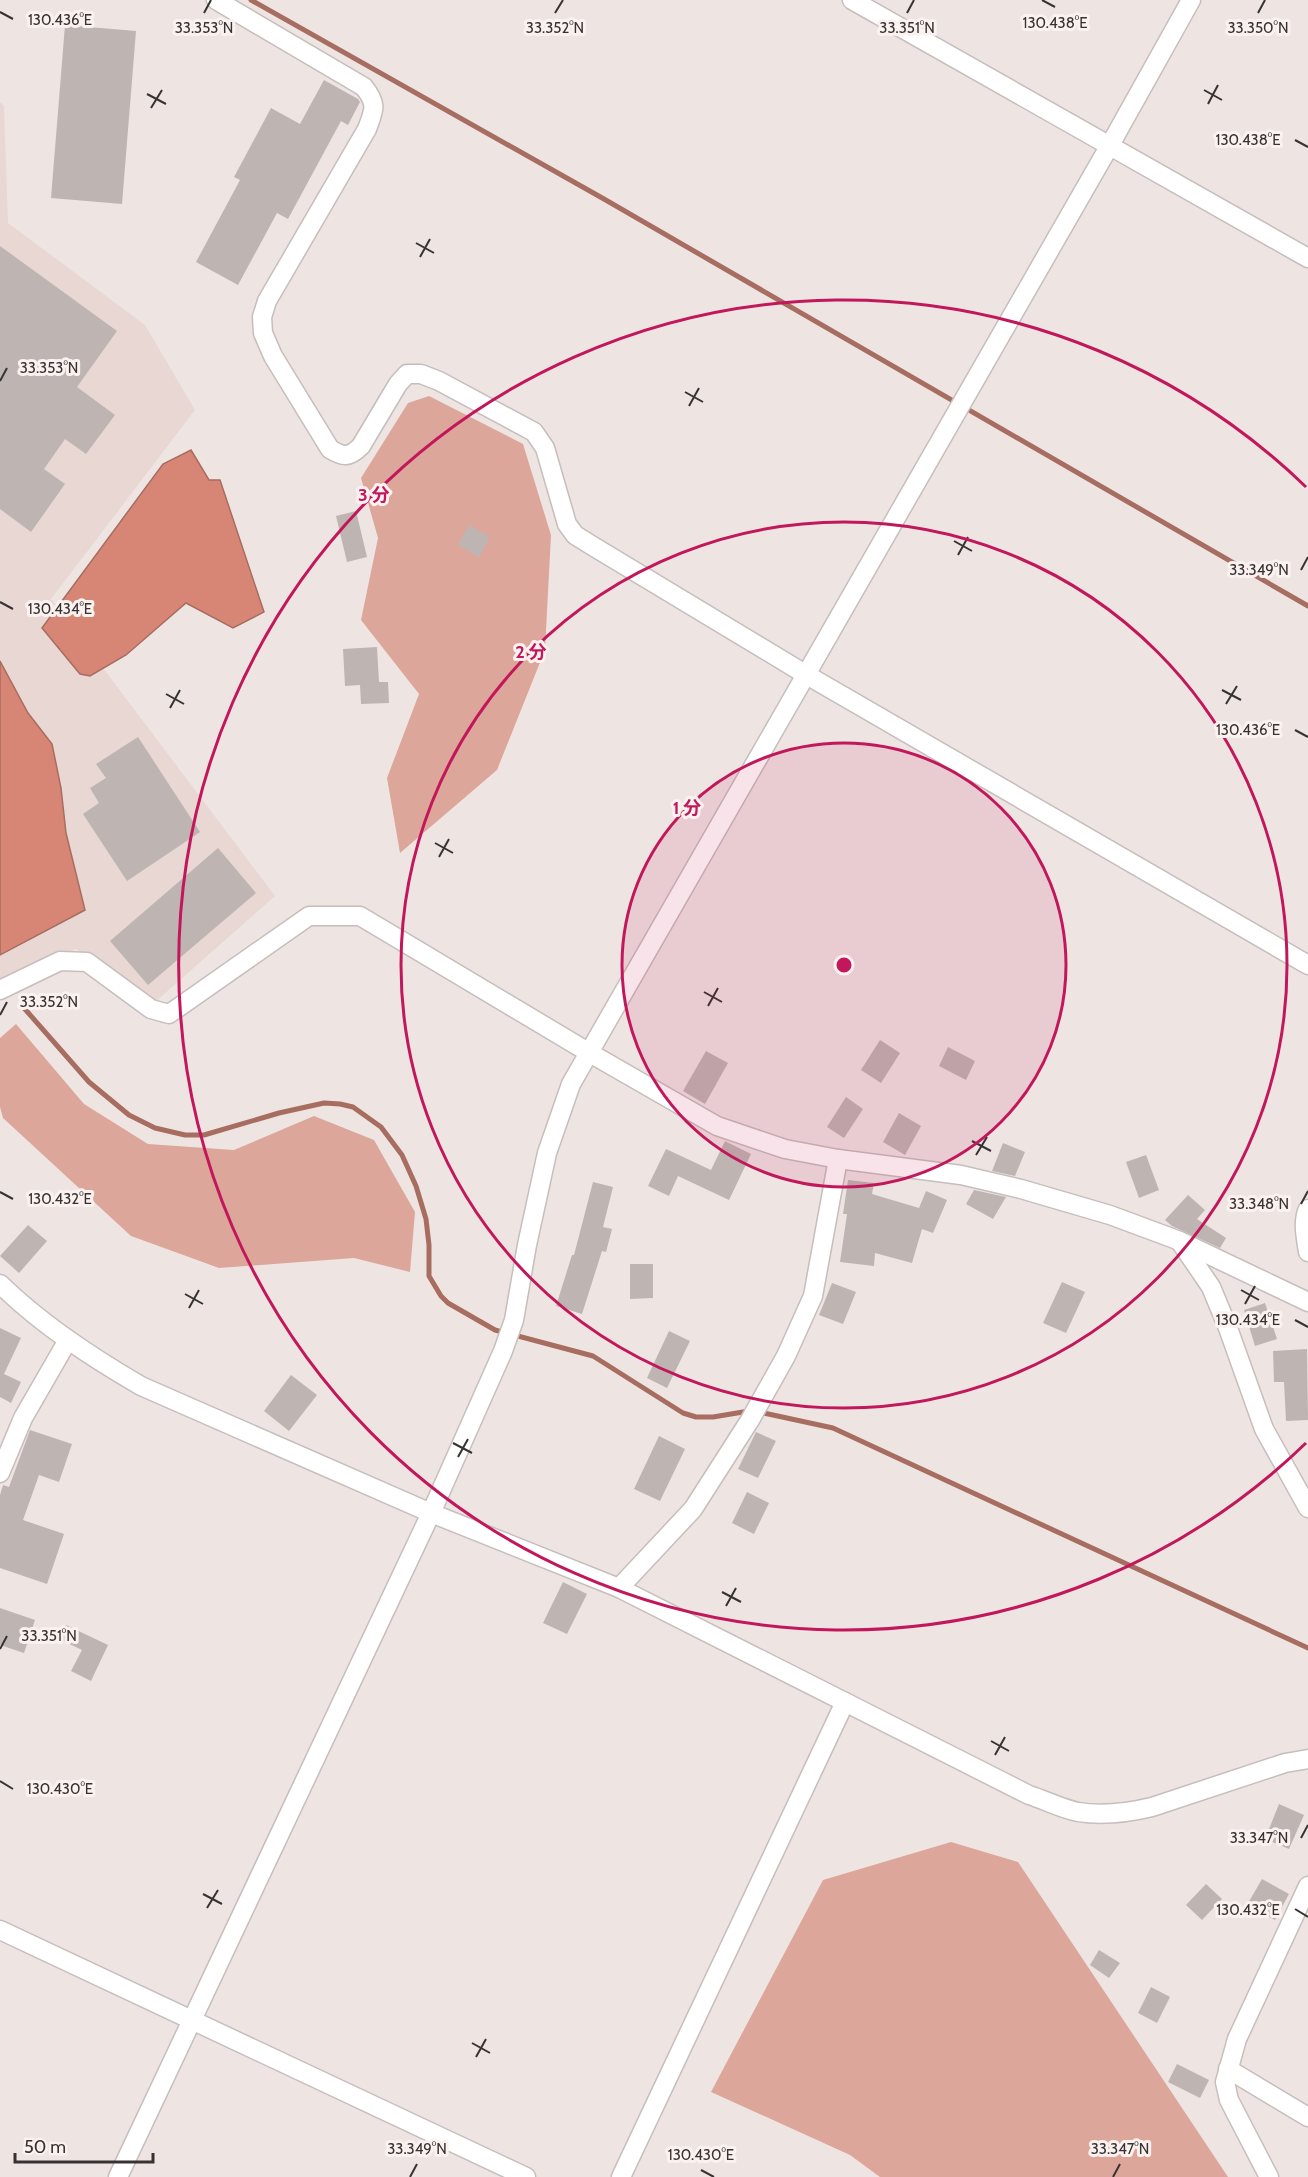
<svg xmlns="http://www.w3.org/2000/svg" width="1308" height="2177" font-family="Cabin,'Noto Sans JP',sans-serif">
	<rect width="100%" height="100%" fill="#eee5e3"/>
	<path fill="#e8d7d3" d="M 0,102 L 4,106 L 8,223 L 145,325 L 195,410 L 51,599 L 275,896 L 154,1003 L 76,949 L 0,985 Z"/>
	<g fill="#dda69a">
		<path d="M 429,396 L 523,444 L 551,535 L 545,650 L 497,770 L 400,853 L 387,778 L 419,694 L 361,620 L 378,538 L 361,478 L 408,403 Z"/>
		<path d="M 16,1024 L 84,1104 L 148,1144 L 234,1150 L 314,1116 L 374,1140 L 415,1212 L 410,1272 L 354,1258 L 219,1268 L 131,1236 L 3,1118 L 0,1107 L 0,1038 Z"/>
		<path d="M 951,1842 L 1018,1862 L 1228,2177 L 880,2177 L 850,2155 L 711,2092 L 823,1880 Z"/>
	</g>
	<g fill="#d78675" stroke="#a76d61" stroke-width="1.5">
		<path d="M 191,450 L 209,480 L 220,480 L 264,612 L 233,628 L 186,603 L 126,655 L 90,676 L 80,674 L 42,628 L 163,464 Z"/>
		<path d="M 0,661 L 28,713 L 52,744 L 61,788 L 66,833 L 85,910 L 0,955 Z"/>
	</g>
	<g fill="none" stroke-linecap="round" stroke-linejoin="round">
		<g stroke="#a76d61" stroke-width="5">
			<path d="M 251,0 L 604,199 L 1308,606"/>
			<path d="M 24,1008 L 89,1082 L 129,1115 L 155,1128 L 185,1135 L 204,1135 L 279,1113 L 324,1103 L 340,1104 L 353,1107 L 381,1127 L 402,1155 L 416,1186 L 426,1219 L 429,1245 L 429,1276 L 441,1296 L 448,1303 L 495,1330 L 593,1356 L 683,1413 L 696,1417 L 713,1417 L 749,1411"/>
			<path d="M 759,1412 L 833,1428 L 1308,1648"/>
		</g>
	</g>
	<g fill="#beb5b3">
		<path d="M 65,25 L 136,31 L 122,204 L 51,198 Z"/>
		<path d="M 324,80 L 358,99 L 360,102 L 348,125 L 341,121 L 288,219 L 277,213 L 238,285 L 196,262 L 240,180 L 234,177 L 271,108 L 300,124 Z"/>
		<path d="M 0,246 L 117,331 L 77,387 L 115,415 L 86,454 L 65,439 L 44,469 L 65,484 L 31,532 L 0,509 Z"/>
		<path d="M 356,511 L 367,557 L 347,562 L 336,516 Z"/>
		<path d="M 469,525 L 490,537 L 479,557 L 458,545 Z"/>
		<path d="M 377,647 L 379,682 L 388,682 L 389,703 L 361,704 L 360,685 L 345,686 L 343,649 Z"/>
		<path d="M 138,737 L 200,832 L 127,881 L 83,814 L 99,803 L 90,788 L 106,778 L 96,764 Z"/>
		<path d="M 218,848 L 256,893 L 148,985 L 110,941 Z"/>
		<path d="M 880,1040 L 900,1053 L 881,1083 L 861,1070 Z"/>
		<path d="M 948,1047 L 975,1061 L 966,1080 L 939,1066 Z"/>
		<path d="M 706,1051 L 728,1063 L 705,1104 L 683,1091 Z"/>
		<path d="M 846,1097 L 863,1109 L 844,1138 L 827,1127 Z"/>
		<path d="M 899,1113 L 921,1126 L 905,1155 L 883,1142 Z"/>
		<path d="M 725,1141 L 751,1154 L 729,1200 L 678,1176 L 669,1196 L 648,1186 L 666,1149 L 711,1170 Z"/>
		<path d="M 1003,1143 L 1025,1152 L 1015,1176 L 992,1171 Z"/>
		<path d="M 1146,1155 L 1159,1190 L 1139,1198 L 1126,1162 Z"/>
		<path d="M 848,1180 L 874,1183 L 872,1194 L 919,1208 L 926,1191 L 947,1200 L 933,1233 L 922,1229 L 912,1263 L 875,1253 L 874,1266 L 840,1262 L 847,1214 L 843,1214 Z"/>
		<path d="M 593,1182 L 613,1187 L 603,1227 L 612,1229 L 606,1252 L 602,1251 L 582,1314 L 556,1306 L 572,1255 L 574,1255 Z"/>
		<path d="M 974,1190 L 1006,1197 L 993,1219 L 966,1204 Z"/>
		<path d="M 1188,1195 L 1205,1210 L 1197,1219 L 1226,1238 L 1220,1248 L 1172,1226 L 1165,1220 Z"/>
		<path d="M 28,1225 L 47,1241 L 19,1273 L 0,1256 Z"/>
		<path d="M 630,1264 L 653,1264 L 653,1298 L 630,1299 Z"/>
		<path d="M 1062,1282 L 1085,1292 L 1066,1333 L 1043,1323 Z"/>
		<path d="M 832,1283 L 856,1292 L 843,1324 L 819,1315 Z"/>
		<path d="M 1265,1303 L 1277,1339 L 1255,1346 L 1244,1310 Z"/>
		<path d="M 0,1328 L 21,1338 L 4,1374 L 21,1382 L 11,1403 L 0,1397 Z"/>
		<path d="M 669,1331 L 690,1341 L 667,1388 L 647,1378 Z"/>
		<path d="M 1307,1349 L 1308,1420 L 1286,1421 L 1284,1382 L 1274,1382 L 1273,1351 Z"/>
		<path d="M 291,1375 L 317,1395 L 289,1431 L 264,1411 Z"/>
		<path d="M 30,1430 L 72,1444 L 59,1482 L 39,1475 L 23,1520 L 64,1534 L 47,1584 L 0,1568 L 0,1495 L 3,1485 L 9,1487 Z"/>
		<path d="M 756,1432 L 776,1441 L 758,1478 L 738,1469 Z"/>
		<path d="M 659,1436 L 685,1449 L 660,1501 L 634,1489 Z"/>
		<path d="M 747,1492 L 769,1503 L 754,1534 L 732,1523 Z"/>
		<path d="M 563,1582 L 587,1594 L 567,1634 L 543,1623 Z"/>
		<path d="M 0,1608 L 35,1620 L 24,1653 L 0,1645 Z"/>
		<path d="M 66,1625 L 108,1645 L 91,1681 L 71,1671 L 82,1650 L 59,1639 Z"/>
		<path d="M 1279,1804 L 1304,1815 L 1289,1849 L 1265,1839 Z"/>
		<path d="M 1262,1879 L 1289,1894 L 1275,1920 L 1247,1905 Z"/>
		<path d="M 1206,1884 L 1222,1899 L 1202,1920 L 1186,1905 Z"/>
		<path d="M 1099,1950 L 1120,1963 L 1109,1978 L 1090,1965 Z"/>
		<path d="M 1151,1987 L 1170,1997 L 1157,2023 L 1138,2013 Z"/>
		<path d="M 1177,2064 L 1209,2080 L 1200,2098 L 1168,2082 Z"/>
	</g>
	<g fill="none" stroke-linecap="round" stroke-linejoin="round">
		<g stroke="#c6bebc" stroke-width="21">
			<g id="street">
				<path d="M 216,0 L 364,87 C 378,105 374,110 367,129 L 267,301 L 262,317 L 263,333 L 273,356 L 330,449 C 343,457 349,458 361,446 L 398,384 L 407,374 L 421,374 L 439,381 L 534,432 L 545,448 L 567,524 L 575,535 L 591,545 L 805,674 L 1308,965"/>
				<path d="M 852,0 L 1308,258"/>
				<path d="M 0,990 L 60,961 L 87,962 L 151,1009 L 169,1014 L 309,916 L 360,916 L 588,1052 L 717,1126 L 785,1149 L 838,1159 L 961,1175 L 1021,1189 L 1110,1215 L 1180,1241 L 1308,1302"/>
				<path d="M 1308,1209 C 1302,1222 1306,1238 1308,1252"/>
				<path d="M 1181,1243 L 1211,1287 L 1228,1328 L 1264,1429 L 1308,1508"/>
				<path d="M 0,1284 C 42,1325 91,1357 141,1386 L 431,1513 L 619,1588 L 1029,1795 C 1045,1800 1062,1809 1078,1812 C 1103,1816 1127,1813 1152,1807 L 1285,1763 L 1308,1759"/>
				<path d="M 0,1473 L 23,1418 L 68,1340"/>
				<path d="M 619,1588 L 693,1509 L 750,1420 L 786,1356 L 813,1296 L 838,1159"/>
				<path d="M 0,1930 L 526,2177"/>
				<path d="M 1228,2069 L 1308,2117"/>
				<path d="M 118,2177 L 431,1513 L 503,1351 L 514,1320 L 527,1245 L 547,1153 L 571,1084 L 1110,145 L 1191,0"/>
				<path d="M 621,2177 L 845,1702"/>
				<path d="M 1269,2177 L 1229,2100 L 1225,2082 L 1237,2039 L 1308,1886"/>
			</g>
		</g>
		<use href="#street" stroke="#fff" stroke-width="18"/>
	</g>
	<path fill="none" stroke="#363332" stroke-width="2" d="M 1042,0 L 1055,7M 0,12 L 13,19M 204,13 L 211,0M 555,13 L 563,0M 907,13 L 914,0M 1258,13 L 1265,0M 1204,90 L 1222,100M 147,94 L 166,104M 1208,104 L 1218,85M 151,108 L 162,90M 1295,140 L 1308,147M 416,243 L 434,253M 420,257 L 430,239M 0,381 L 7,368M 685,392 L 703,402M 689,406 L 699,388M 954,541 L 972,551M 958,555 L 968,537M 1301,570 L 1308,557M 0,602 L 13,609M 1222,690 L 1241,700M 166,694 L 184,704M 1226,704 L 1237,686M 170,708 L 180,690M 1295,730 L 1308,737M 435,843 L 453,853M 439,857 L 449,839M 704,992 L 722,1002M 708,1006 L 718,988M 0,1015 L 7,1002M 972,1141 L 991,1151M 976,1155 L 987,1137M 0,1192 L 13,1199M 1301,1204 L 1308,1191M 1241,1290 L 1259,1300M 185,1294 L 203,1304M 1245,1304 L 1255,1286M 189,1308 L 199,1290M 1295,1320 L 1308,1327M 453,1443 L 472,1453M 458,1457 L 468,1439M 722,1592 L 741,1602M 726,1606 L 736,1588M 0,1649 L 7,1636M 991,1741 L 1009,1751M 995,1755 L 1005,1737M 0,1781 L 13,1789M 1301,1838 L 1308,1825M 203,1894 L 222,1904M 207,1908 L 218,1890M 1295,1909 L 1308,1917M 472,2043 L 490,2053M 476,2057 L 486,2039M 701,2170 L 714,2177M 410,2177 L 417,2164M 1113,2177 L 1120,2164"/>
	<circle cx="844" cy="965" r="222" fill="#c2185b" fill-opacity=".12"/>
	<g fill="none" stroke="#c2185b" stroke-width="3">
		<circle cx="844" cy="965" r="222"/>
		<circle cx="844" cy="965" r="443"/>
		<path d="M1306 1443A665 665 0 1 1 1306 487"/>
	</g>
	<g font-size="15" text-anchor="middle" fill="#363332" stroke="#fbf2f0" stroke-width="6" stroke-linejoin="round" paint-order="stroke">
		<text x="60" y="25">130.436°E</text>
		<text x="1055" y="28">130.438°E</text>
		<text x="204" y="33">33.353°N</text>
		<text x="555" y="33">33.352°N</text>
		<text x="907" y="33">33.351°N</text>
		<text x="1258" y="33">33.350°N</text>
		<text x="1248" y="145">130.438°E</text>
		<text x="49" y="373">33.353°N</text>
		<text x="1259" y="575">33.349°N</text>
		<text x="60" y="614">130.434°E</text>
		<text x="1248" y="735">130.436°E</text>
		<text x="49" y="1007">33.352°N</text>
		<text x="60" y="1204">130.432°E</text>
		<text x="1259" y="1209">33.348°N</text>
		<text x="1248" y="1325">130.434°E</text>
		<text x="49" y="1641">33.351°N</text>
		<text x="60" y="1794">130.430°E</text>
		<text x="1259" y="1843">33.347°N</text>
		<text x="1248" y="1915">130.432°E</text>
		<text x="417" y="2154">33.349°N</text>
		<text x="1120" y="2154">33.347°N</text>
		<text x="701" y="2160">130.430°E</text>
	</g>
	<circle cx="844" cy="965" r="9" fill="#c2185b" stroke="#fbf2f0" stroke-width="3"/>
	<g font-size="18" text-anchor="middle" font-weight="bold" fill="#c2185b" stroke="#fbf2f0" stroke-width="6" stroke-linejoin="round" paint-order="stroke">
		<text x="374" y="501">3 分</text>
		<text x="531" y="658">2 分</text>
		<text x="687" y="814">1 分</text>
	</g>
	<path d="M15 2153v9h138v-9" fill="none" stroke="#363332" stroke-width="3"/>
	<text x="24" y="2153" font-size="18" fill="#363332" stroke="#fbf2f0" stroke-width="4.5" paint-order="stroke">50 m</text>
</svg>
